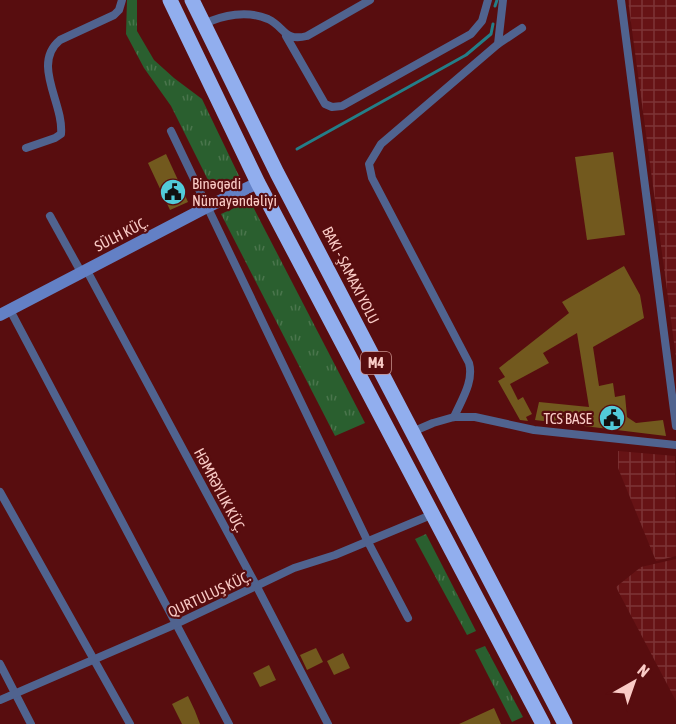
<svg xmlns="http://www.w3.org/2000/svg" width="676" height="724" font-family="'Asap Condensed',sans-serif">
	<defs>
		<pattern id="industrial-grid" width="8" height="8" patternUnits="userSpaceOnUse" patternTransform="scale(1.5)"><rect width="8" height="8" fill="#661315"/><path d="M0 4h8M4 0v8" fill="none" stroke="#7d3436"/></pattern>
		<pattern id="grass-tufts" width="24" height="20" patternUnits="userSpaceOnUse" patternTransform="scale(1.5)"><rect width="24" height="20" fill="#2a5f2f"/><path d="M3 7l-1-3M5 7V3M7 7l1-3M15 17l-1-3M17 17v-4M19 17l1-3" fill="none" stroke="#4a754c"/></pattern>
	</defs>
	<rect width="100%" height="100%" fill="#580d0f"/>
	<g fill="url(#industrial-grid)">
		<path d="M 628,0 L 676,0 L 676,357 Z"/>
		<path d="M 618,451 L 675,456 L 676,556 L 656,561 L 618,468 Z"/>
		<path d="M 676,559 L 676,701 L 616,587 L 641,567 Z"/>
	</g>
	<g fill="url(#grass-tufts)">
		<path d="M 127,0 L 137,0 L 137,31 L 154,60 L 174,78 L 202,99 L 239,176 L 212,188 L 171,106 L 144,68 L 126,34 Z"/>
		<path d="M 250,201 L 365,423 L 335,436 L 221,214 Z"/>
		<path d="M 426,534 L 476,631 L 467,635 L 415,539 Z"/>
		<path d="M 485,646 L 523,717 L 512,722 L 475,650 Z"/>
	</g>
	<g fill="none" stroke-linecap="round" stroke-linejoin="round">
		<g stroke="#247e88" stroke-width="3">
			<path d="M 495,6 L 497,0"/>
			<path d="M 297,149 L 466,55 L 491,34 L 493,24"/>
		</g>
	</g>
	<g fill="#72591e">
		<path d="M 613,152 L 625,235 L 587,240 L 575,157 Z"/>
		<path d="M 166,154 L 188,202 L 170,210 L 148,163 Z"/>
		<path d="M 624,266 L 640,295 L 644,318 L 593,347 L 599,386 L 613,383 L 615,397 L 625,395 L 627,417 L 636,423 L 663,420 L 666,436 L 535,420 L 539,402 L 589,407 L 577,333 L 543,353 L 549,363 L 510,384 L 518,400 L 523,397 L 532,414 L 526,417 L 528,421 L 520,420 L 498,381 L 505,377 L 499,368 L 569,313 L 562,302 Z"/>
		<path d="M 316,648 L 323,662 L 307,670 L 300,655 Z"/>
		<path d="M 343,653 L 350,668 L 334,675 L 327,661 Z"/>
		<path d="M 269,665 L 276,680 L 260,687 L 253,673 Z"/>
		<path d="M 188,696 L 195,711 L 200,724 L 182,724 L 172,704 Z"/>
		<path d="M 494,708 L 501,724 L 459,724 Z"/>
	</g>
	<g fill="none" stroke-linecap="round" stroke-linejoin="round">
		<g stroke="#50638f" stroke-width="8">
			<path d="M 621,0 L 676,426"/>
			<path d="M 204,24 C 223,15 247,10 268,19 C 285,27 284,42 307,36 L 370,0"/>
			<path d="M 286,36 L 325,104 L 332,107 L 342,106 L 471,34 L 482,21 L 488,0"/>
			<path d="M 498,44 L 522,28"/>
			<path d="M 171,131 L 368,542 L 408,618"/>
			<path d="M 26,148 L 55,138 L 61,134 C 64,103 31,64 60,40 L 114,15 L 119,10 L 122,0"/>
			<path d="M 50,216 L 81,272"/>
			<path d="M 86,269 L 257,587 L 328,724"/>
			<path d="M 10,310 L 229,724"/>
			<path d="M 454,417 C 462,399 474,381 469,363 L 372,178 L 369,164 L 381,144 L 498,44 L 503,0"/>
			<path d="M 412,432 L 433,423 L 454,417 L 475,417 L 534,430 L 676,445"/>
			<path d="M 0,492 L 130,724"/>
			<path d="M 0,664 L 31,724"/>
			<path d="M 0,700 L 176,624 L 294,568 L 335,555 L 431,515"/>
		</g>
		<path stroke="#6380c5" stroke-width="12" d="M 0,315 L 207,207 L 258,183"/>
		<g stroke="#91aeee" stroke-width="15">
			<path d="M 170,0 L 258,183 L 543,724"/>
			<path d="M 192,0 L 277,173 L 565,724"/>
		</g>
	</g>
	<defs>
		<g id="civic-disc" transform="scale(1.35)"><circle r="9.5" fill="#52cbd9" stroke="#580d0f"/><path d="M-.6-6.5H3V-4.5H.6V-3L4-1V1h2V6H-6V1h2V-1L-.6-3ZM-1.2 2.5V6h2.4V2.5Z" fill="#111"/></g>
	</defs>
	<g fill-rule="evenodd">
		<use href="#civic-disc" x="173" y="192"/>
		<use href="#civic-disc" x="612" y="418"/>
	</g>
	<g text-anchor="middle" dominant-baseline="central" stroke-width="4.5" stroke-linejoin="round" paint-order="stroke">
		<rect fill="#580d0f" stroke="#c9928f" stroke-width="1.5" x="361" y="352" width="30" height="22" rx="4.5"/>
		<g font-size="14" font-weight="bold" fill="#facbc6">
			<text x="376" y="363">M4</text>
		</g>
		<g font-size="15" fill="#facbc6" stroke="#580d0f" text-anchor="start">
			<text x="192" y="183">Binəqədi<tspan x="192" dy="17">Nümayəndəliyi</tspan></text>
			<text x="592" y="418" text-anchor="end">TCS BASE</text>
		</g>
		<g font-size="15" fill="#facbc6" stroke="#580d0f">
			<text transform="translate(121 234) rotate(-27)">SÜLH KÜÇ.</text>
			<text transform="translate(351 275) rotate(63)">BAKI - ŞAMAXI YOLU</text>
			<text transform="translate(220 490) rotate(62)">HƏMRƏYLIK KÜÇ.</text>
			<text transform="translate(209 594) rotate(-25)">QURTULUŞ KÜÇ.</text>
		</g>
	</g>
	<g transform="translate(634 682) rotate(40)" stroke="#580d0f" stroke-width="4.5" paint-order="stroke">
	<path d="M0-4.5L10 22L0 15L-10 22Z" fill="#facbc6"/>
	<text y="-9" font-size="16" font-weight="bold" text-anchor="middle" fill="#facbc6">N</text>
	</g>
</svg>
